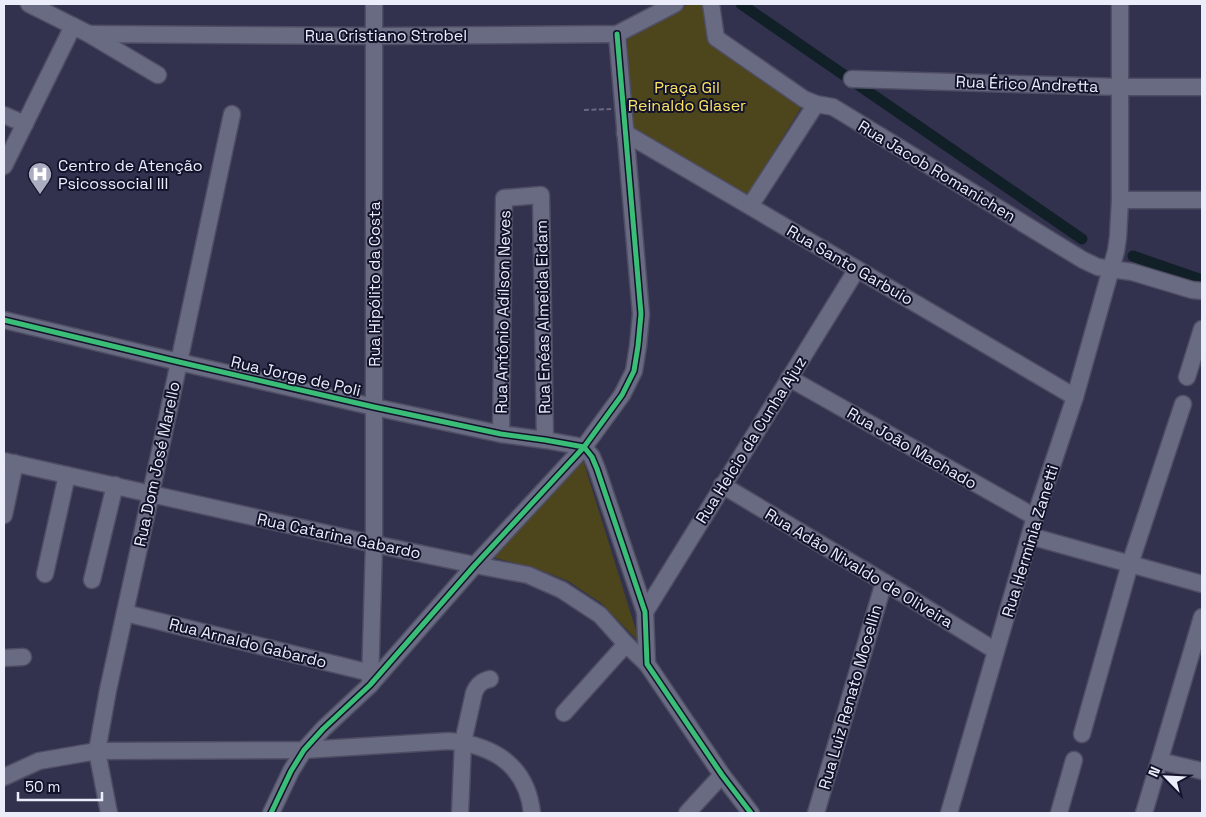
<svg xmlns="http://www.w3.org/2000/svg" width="1206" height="817" font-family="'Space Grotesk',sans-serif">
	<rect width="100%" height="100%" fill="#32324f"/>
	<g fill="#4d451b">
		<path d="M 689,4 L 704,4 L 709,42 L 804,103 L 745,198 L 631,130 L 622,41 Z"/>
		<path d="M 582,457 L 634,624 L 640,643 L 601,603 L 568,581 L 538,569 L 491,557 Z"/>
	</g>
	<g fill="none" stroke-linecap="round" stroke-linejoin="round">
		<g stroke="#112027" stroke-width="11">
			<path d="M 741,4 L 1082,239"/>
			<path d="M 1133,256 L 1202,280"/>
		</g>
		<g stroke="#4e4d63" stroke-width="19">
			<g id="minor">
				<path d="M 29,4 L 89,34 L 158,75"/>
				<path d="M 711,4 L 716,38 L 804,99 L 816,104 L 833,107 L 1083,260 L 1098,267 L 1132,272 L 1192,290 L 1202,291"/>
				<path d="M 89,34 L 374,36 L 617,34 L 675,4"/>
				<path d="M 852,79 L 1120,87 L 1202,87"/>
				<path d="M 4,115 L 25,124"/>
				<path d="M 625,133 L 1075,397"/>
				<path d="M 4,166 L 73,26"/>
				<path d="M 1120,200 L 1202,200"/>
				<path d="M 750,206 L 816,104"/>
				<path d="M 4,320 L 179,362 L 374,407 L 501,434 L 545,440 L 584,447 L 592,457 L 597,469 L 645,612 L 647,664 L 722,775 L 751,813"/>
				<path d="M 1187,377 L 1202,329"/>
				<path d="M 789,378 L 1035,517"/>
				<path d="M 501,434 L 504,198 L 541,195 L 545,440"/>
				<path d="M 4,461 L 374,544 L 475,565 L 528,575 L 562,590 L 600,615 L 626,644 L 647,664"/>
				<path d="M 722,485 L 884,582 L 996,651"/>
				<path d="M 4,515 L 15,463"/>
				<path d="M 1030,536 L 1202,584"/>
				<path d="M 45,574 L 67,475"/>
				<path d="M 92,580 L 115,485"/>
				<path d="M 645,612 L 857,269"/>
				<path d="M 125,613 L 371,673"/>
				<path d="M 4,658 L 23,657"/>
				<path d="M 370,685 L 374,544 L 374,4"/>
				<path d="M 564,713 L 626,644"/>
				<path d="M 1082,734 L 1130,564 L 1183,404"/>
				<path d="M 1160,761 L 1202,771"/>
				<path d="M 4,777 L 39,761 L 97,751 L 304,750 L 449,741 C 494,745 527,766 532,813"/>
				<path d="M 109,813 L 97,751 L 108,690 L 151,493 L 232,114"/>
				<path d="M 271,813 L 291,771 L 304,750 L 323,729 L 370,685 L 475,565 L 584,447 L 622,395 L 634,371 L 638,346 L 641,314 L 617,34"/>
				<path d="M 460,813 L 463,742 L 474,693 C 477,685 481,681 490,679"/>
				<path d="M 687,813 L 722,775"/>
				<path d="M 816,813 L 884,582"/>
				<path d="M 949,813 L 1035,517 L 1075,397 L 1116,251 L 1118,237 L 1120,200 L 1120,4"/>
				<path d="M 1059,813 L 1074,760"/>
				<path d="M 1144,813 L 1202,617"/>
			</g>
		</g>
		<path stroke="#68697e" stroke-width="2" stroke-dasharray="5 2.5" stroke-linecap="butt" d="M 584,110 L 611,109"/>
		<use href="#minor" stroke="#696b82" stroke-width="16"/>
		<g stroke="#12132b" stroke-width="8">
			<g id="cycleway">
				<path d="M 4,320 L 179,362 L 374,407 L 501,434 L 545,440 L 584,447 L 592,457 L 597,469 L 645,612 L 647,664 L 722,775 L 751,813"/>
				<path d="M 271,813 L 291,771 L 304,750 L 323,729 L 370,685 L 475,565 L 584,447 L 622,395 L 634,371 L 638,346 L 641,314 L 617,34"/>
			</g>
		</g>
		<use href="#cycleway" stroke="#3abd76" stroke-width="5"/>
	</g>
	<defs>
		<g id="hospital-pin" transform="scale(1.25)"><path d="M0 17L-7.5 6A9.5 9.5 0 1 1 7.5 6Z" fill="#aaacbf" stroke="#12132b"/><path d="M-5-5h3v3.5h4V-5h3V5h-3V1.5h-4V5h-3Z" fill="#fff"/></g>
	</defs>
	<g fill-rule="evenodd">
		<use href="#hospital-pin" x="40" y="174"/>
	</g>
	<g text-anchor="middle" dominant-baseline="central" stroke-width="4" stroke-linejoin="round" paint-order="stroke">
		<g font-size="16" fill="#ebedfb" stroke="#12132b">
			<text x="386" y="35">Rua Cristiano Strobel</text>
			<text transform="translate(1027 84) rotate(2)">Rua Érico Andretta</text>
			<text transform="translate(937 171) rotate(31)">Rua Jacob Romanichen</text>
			<text transform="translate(850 265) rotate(30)">Rua Santo Garbuio</text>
			<text transform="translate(374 284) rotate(-90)">Rua Hipólito da Costa</text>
			<text transform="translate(503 312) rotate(-89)">Rua Antônio Adílson Neves</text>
			<text transform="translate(543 317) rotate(-91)">Rua Enéas Almeida Eidam</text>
			<text transform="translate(296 376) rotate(13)">Rua Jorge de Poli</text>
			<text transform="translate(751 440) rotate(-58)">Rua Helcio da Cunha Ajuz</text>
			<text transform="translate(912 448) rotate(30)">Rua João Machado</text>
			<text transform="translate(157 464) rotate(-78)">Rua Dom José Marello</text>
			<text transform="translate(339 536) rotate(12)">Rua Catarina Gabardo</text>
			<text transform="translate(1030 541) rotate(-73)">Rua Herminia Zanetti</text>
			<text transform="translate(859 568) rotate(31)">Rua Adão Nivaldo de Oliveira</text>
			<text transform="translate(248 643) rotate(14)">Rua Arnaldo Gabardo</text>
			<text transform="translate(850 697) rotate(-74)">Rua Luiz Renato Mocellin</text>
		</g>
		<g font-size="16" fill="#fbe461" stroke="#12132b">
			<text x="687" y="87">Praça Gil<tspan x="687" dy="18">Reinaldo Glaser</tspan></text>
		</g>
		<g font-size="16" fill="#ebedfb" stroke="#12132b" text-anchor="start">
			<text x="58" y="165">Centro de Atenção<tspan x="58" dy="18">Psicossocial III</tspan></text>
		</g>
	</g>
	<rect width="1206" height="817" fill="none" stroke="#ebedfb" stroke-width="10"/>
	<g transform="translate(1166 777) rotate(294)" stroke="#12132b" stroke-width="4" paint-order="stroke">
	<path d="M0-4L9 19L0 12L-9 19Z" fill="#ebedfb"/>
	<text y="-8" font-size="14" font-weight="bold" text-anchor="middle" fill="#ebedfb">N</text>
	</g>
	<path d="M18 792v8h84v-8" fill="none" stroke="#ebedfb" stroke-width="2.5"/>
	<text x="25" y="792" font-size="15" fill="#ebedfb" stroke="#12132b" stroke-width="4" paint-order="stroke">50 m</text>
</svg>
